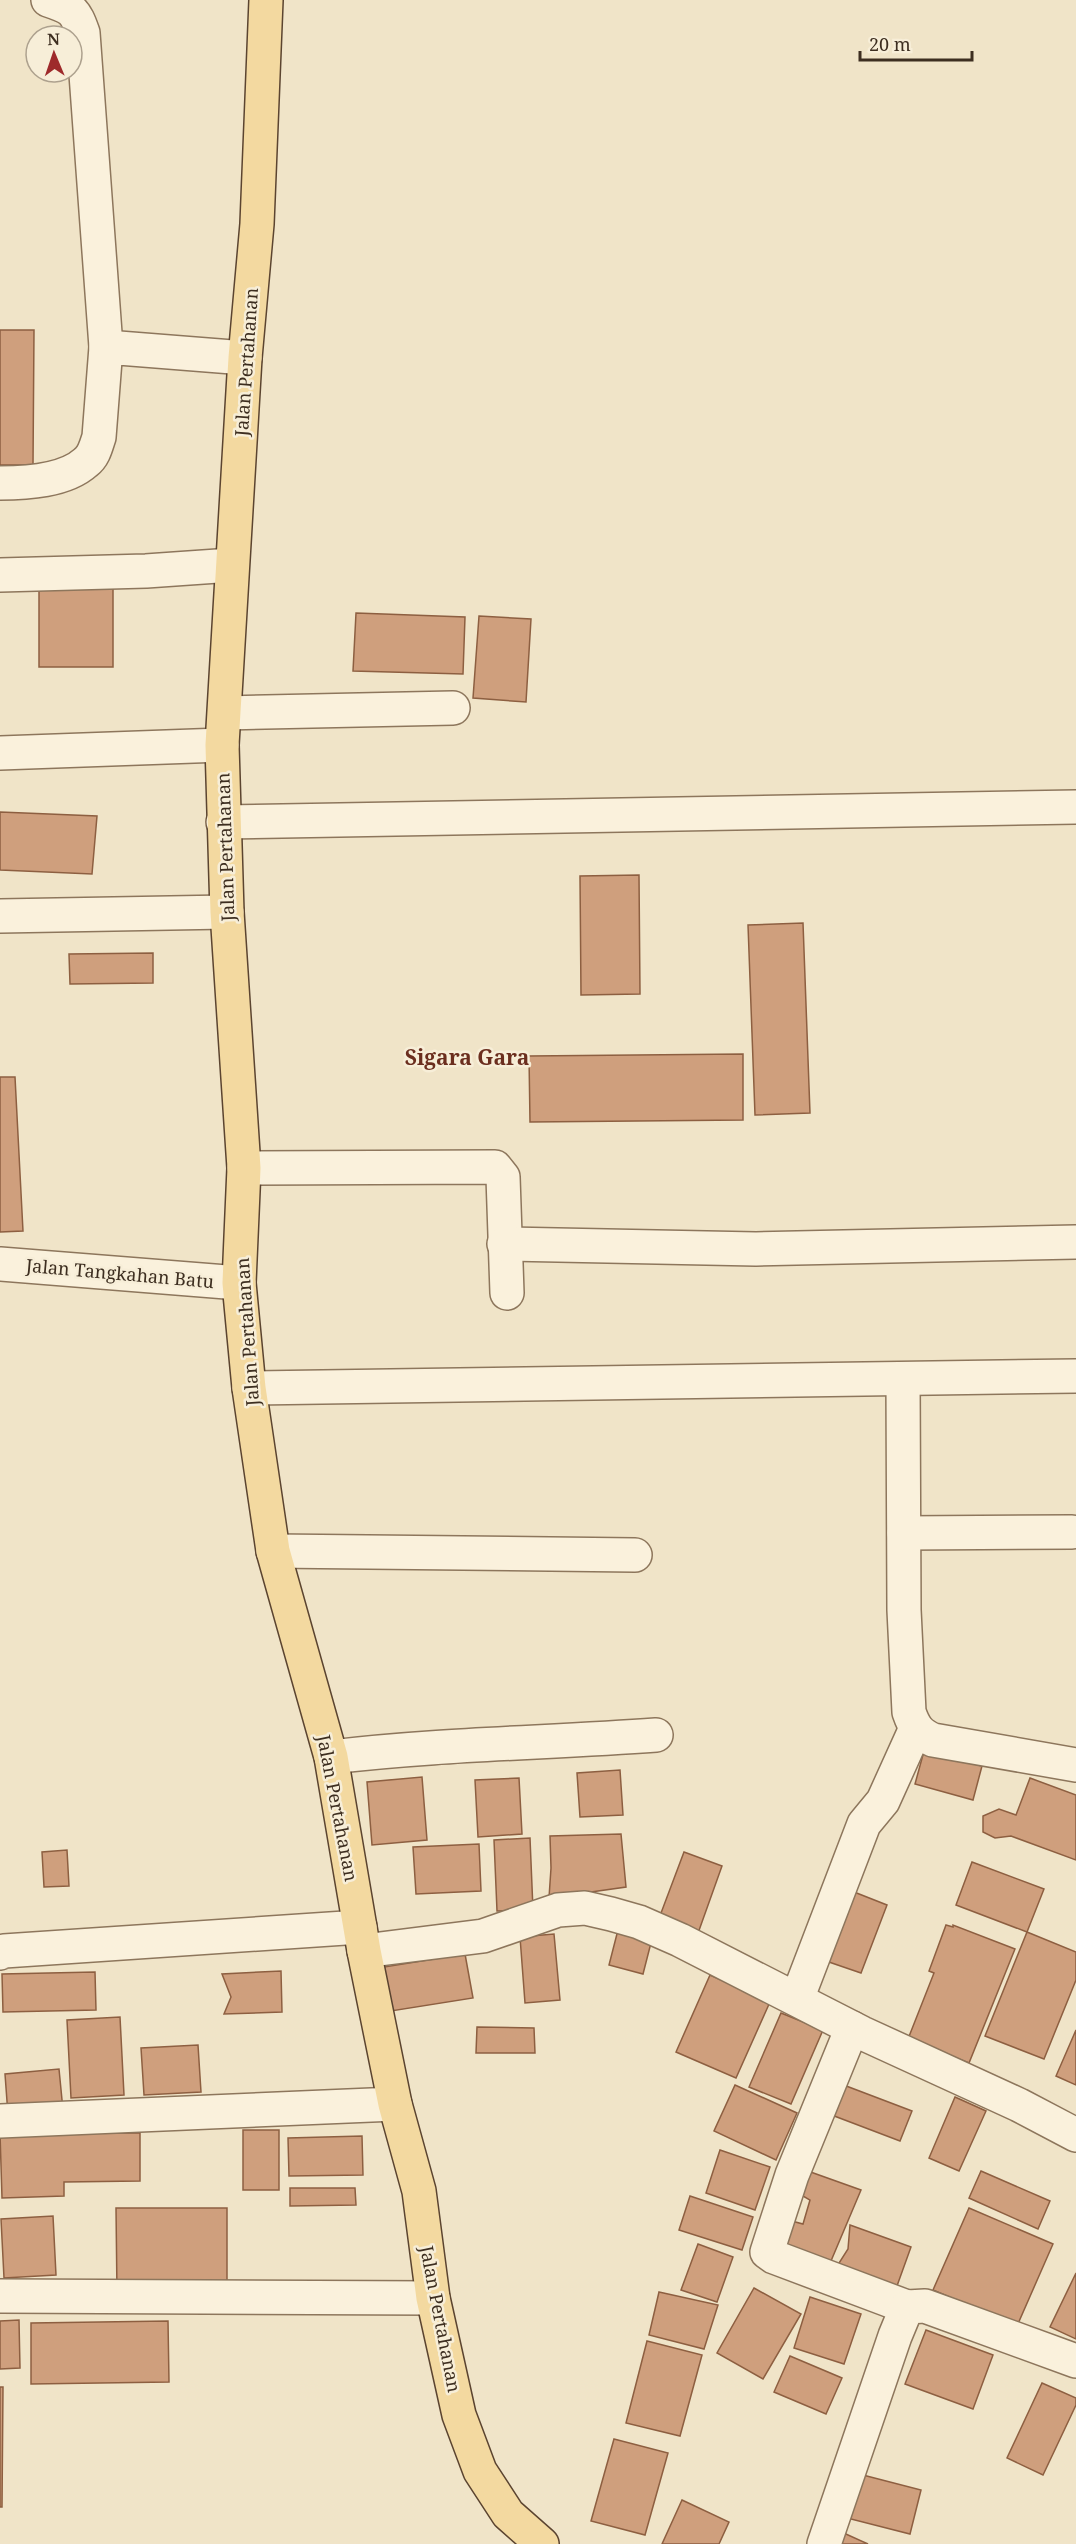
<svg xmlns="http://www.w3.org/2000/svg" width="1076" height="2544" font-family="'Noto Serif',serif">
	<rect width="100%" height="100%" fill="#f0e4c8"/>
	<g fill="#cf9f7d" stroke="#8d5f41" stroke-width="1.5">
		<path d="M 0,330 L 34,330 L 33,465 L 0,465 Z"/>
		<rect x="39" y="583" width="74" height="84"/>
		<path d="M 356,613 L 465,617 L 463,674 L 353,671 Z"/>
		<path d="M 479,616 L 531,619 L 526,702 L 473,698 Z"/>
		<path d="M 0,812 L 97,816 L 92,874 L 0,870 Z"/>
		<path d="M 639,875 L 640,994 L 581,995 L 580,876 Z"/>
		<path d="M 803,923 L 810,1113 L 755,1115 L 748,925 Z"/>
		<path d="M 153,953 L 153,983 L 70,984 L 69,954 Z"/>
		<path d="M 743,1054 L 743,1120 L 530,1122 L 529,1056 Z"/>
		<path d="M 0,1077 L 15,1077 L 23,1231 L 0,1232 Z"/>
		<path d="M 924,1751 L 982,1766 L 973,1800 L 915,1784 Z"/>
		<path d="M 620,1770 L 623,1815 L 580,1817 L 577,1773 Z"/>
		<path d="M 422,1777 L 427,1840 L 372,1845 L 367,1782 Z"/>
		<path d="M 519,1778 L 522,1834 L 478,1837 L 475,1780 Z"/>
		<path d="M 1030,1778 L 1076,1795 L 1076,1860 L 1011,1836 L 995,1838 L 983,1832 L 983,1816 L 999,1809 L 1016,1815 Z"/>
		<path d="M 621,1834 L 626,1887 L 549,1898 L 551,1868 L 550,1836 Z"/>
		<path d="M 530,1838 L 533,1910 L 497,1911 L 494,1840 Z"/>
		<path d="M 479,1844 L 481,1891 L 416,1894 L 413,1847 Z"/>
		<path d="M 67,1850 L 69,1886 L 44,1887 L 42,1852 Z"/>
		<path d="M 684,1852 L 722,1866 L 697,1936 L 658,1921 Z"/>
		<path d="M 972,1862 L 1044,1889 L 1027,1932 L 956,1905 Z"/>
		<path d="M 849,1890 L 887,1905 L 861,1973 L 823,1960 Z"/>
		<path d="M 946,1925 L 953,1927 L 953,1925 L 1015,1949 L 969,2063 L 908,2039 L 934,1973 L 929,1971 Z"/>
		<path d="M 619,1926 L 653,1935 L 643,1974 L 609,1965 Z"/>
		<path d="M 1027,1932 L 1076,1952 L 1076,1980 L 1044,2059 L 985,2036 Z"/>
		<path d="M 554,1934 L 560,2000 L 525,2003 L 520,1937 Z"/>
		<path d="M 465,1954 L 473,1998 L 391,2011 L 384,1967 Z"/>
		<path d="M 281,1971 L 282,2012 L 224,2014 L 231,1997 L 222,1974 Z"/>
		<path d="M 95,1972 L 96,2010 L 3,2012 L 2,1974 Z"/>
		<path d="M 710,1975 L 770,2002 L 736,2078 L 676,2052 Z"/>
		<path d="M 781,2013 L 823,2030 L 791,2104 L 749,2087 Z"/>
		<path d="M 120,2017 L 124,2095 L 71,2098 L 67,2020 Z"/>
		<path d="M 477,2027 L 534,2028 L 535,2053 L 476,2053 Z"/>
		<path d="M 1076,2030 L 1076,2085 L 1056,2076 Z"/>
		<path d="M 198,2045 L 201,2092 L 144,2095 L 141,2048 Z"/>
		<path d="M 59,2069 L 63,2110 L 8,2115 L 5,2074 Z"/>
		<path d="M 841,2084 L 912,2111 L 900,2141 L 829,2114 Z"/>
		<path d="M 735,2085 L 797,2113 L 776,2160 L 714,2131 Z"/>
		<path d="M 955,2097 L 986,2111 L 959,2171 L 929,2158 Z"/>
		<rect x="243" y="2130" width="36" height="60"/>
		<path d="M 0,2133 L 140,2133 L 140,2181 L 64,2182 L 64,2196 L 2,2198 Z"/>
		<path d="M 362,2136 L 363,2175 L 289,2176 L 288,2138 Z"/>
		<path d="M 720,2150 L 770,2167 L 755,2210 L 706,2193 Z"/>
		<path d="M 805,2170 L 861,2190 L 828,2268 L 772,2244 L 784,2219 L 803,2224 L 810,2200 L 796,2192 Z"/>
		<path d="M 981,2171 L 1050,2201 L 1038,2229 L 969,2198 Z"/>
		<path d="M 290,2188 L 355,2188 L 356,2205 L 290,2206 Z"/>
		<path d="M 690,2196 L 753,2217 L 742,2250 L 679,2230 Z"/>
		<path d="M 116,2208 L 227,2208 L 227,2292 L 117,2293 Z"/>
		<path d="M 969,2208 L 1053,2244 L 1017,2326 L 933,2290 Z"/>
		<path d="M 53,2216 L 56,2275 L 4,2278 L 1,2219 Z"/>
		<path d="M 850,2225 L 911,2247 L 893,2297 L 832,2274 L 848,2249 Z"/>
		<path d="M 698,2244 L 733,2257 L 717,2302 L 681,2290 Z"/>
		<path d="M 1076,2273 L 1076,2339 L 1050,2327 Z"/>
		<path d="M 754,2288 L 801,2314 L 763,2379 L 717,2353 Z"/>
		<path d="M 659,2292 L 718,2305 L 704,2349 L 649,2335 Z"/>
		<path d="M 810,2297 L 861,2314 L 844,2364 L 794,2348 Z"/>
		<path d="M 19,2320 L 20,2368 L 0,2369 L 0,2321 Z"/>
		<path d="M 168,2321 L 169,2382 L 31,2384 L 31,2323 Z"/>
		<path d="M 926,2330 L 993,2355 L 973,2409 L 905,2384 Z"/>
		<path d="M 647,2341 L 702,2355 L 680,2436 L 626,2423 Z"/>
		<path d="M 790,2356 L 842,2378 L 826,2414 L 774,2392 Z"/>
		<path d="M 1042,2383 L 1076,2398 L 1076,2405 L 1043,2475 L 1007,2458 Z"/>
		<path d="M 0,2387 L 3,2387 L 2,2507 L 0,2507 Z"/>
		<path d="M 614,2439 L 668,2453 L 645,2535 L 591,2521 Z"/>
		<path d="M 859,2474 L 921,2490 L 910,2534 L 847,2518 Z"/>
		<path d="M 682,2500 L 729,2522 L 719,2544 L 662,2544 Z"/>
		<path d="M 837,2530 L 868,2544 L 831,2544 Z"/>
	</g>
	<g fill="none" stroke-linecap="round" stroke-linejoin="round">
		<g stroke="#8d765c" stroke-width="36">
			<g id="minor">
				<path d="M 48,0 C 72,8 75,10 83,33 L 106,347"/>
				<path d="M 0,483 C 27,483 65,481 86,462 C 94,456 96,446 99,437 L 106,347 L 245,358"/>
				<path d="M 0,575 L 146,571 L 232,565"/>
				<path d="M 225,713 L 453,708"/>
				<path d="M 0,753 L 222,745"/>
				<path d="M 223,822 L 1076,807"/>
				<path d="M 0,916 L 227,912"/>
				<path d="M 244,1168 L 495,1167 L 503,1177 L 507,1293"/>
				<path d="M 504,1244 L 756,1249 L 1076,1242"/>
				<path d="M 0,1264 L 239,1283"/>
				<path d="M 903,1379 L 904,1610 L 909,1712 C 914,1727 919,1734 933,1740 L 1076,1765"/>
				<path d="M 249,1388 L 1076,1376"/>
				<path d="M 904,1533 L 1072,1532"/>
				<path d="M 273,1551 L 635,1555"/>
				<path d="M 331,1757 C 439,1744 548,1743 656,1735"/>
				<path d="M 364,1951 L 483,1936 L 558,1910 L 585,1908 L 611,1914 L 639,1922 L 680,1940 L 862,2033 L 1019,2105 L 1076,2135"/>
				<path d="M 0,1953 L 4,1951 L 360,1927"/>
				<path d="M 797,1999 L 864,1824 L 883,1801 L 916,1728"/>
				<path d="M 852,2028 L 792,2175 L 767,2252 L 774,2257 L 907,2307"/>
				<path d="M 0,2121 L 395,2104"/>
				<path d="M 0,2296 L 433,2298"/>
				<path d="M 824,2544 L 895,2336 L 907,2307 L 925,2306 L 1076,2361"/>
			</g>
		</g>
		<g stroke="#5b4430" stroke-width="36">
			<path id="major" d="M 266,0 L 257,224 L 245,358 L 222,745 L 227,912 L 244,1168 L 239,1283 L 249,1388 L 273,1551 L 331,1757 L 364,1951 L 395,2104 L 419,2191 L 433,2298 L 459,2415 L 480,2471 L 508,2514 L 542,2544"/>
		</g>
		<use href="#minor" stroke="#faf1dc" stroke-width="33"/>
		<use href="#major" stroke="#f3d9a0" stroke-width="33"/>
	</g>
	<g text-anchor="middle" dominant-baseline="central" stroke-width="5" stroke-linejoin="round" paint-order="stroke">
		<g font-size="18" fill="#3d2e20" stroke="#f7eed8">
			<text transform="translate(246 362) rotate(-86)">Jalan Pertahanan</text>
			<text transform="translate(225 847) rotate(-92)">Jalan Pertahanan</text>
			<text transform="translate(120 1273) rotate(5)">Jalan Tangkahan Batu</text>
			<text transform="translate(247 1332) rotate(-94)">Jalan Pertahanan</text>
			<text transform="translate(338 1808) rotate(79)">Jalan Pertahanan</text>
			<text transform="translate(441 2319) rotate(79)">Jalan Pertahanan</text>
		</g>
		<g font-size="21" font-weight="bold" fill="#6b2e1e" stroke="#f7eed8">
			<text x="467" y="1057">Sigara Gara</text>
		</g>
	</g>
	<g transform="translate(54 54) rotate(358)"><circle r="28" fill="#f7eed8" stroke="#ada18e" stroke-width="1.5"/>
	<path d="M0-4.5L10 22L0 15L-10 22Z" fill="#9e2a2b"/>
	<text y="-9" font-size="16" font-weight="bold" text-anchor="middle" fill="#3d2e20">N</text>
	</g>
	<path d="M860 51v9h112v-9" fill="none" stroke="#3d2e20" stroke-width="3"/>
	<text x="869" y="51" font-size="18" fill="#3d2e20" stroke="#f7eed8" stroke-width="4.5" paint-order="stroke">20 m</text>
</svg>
